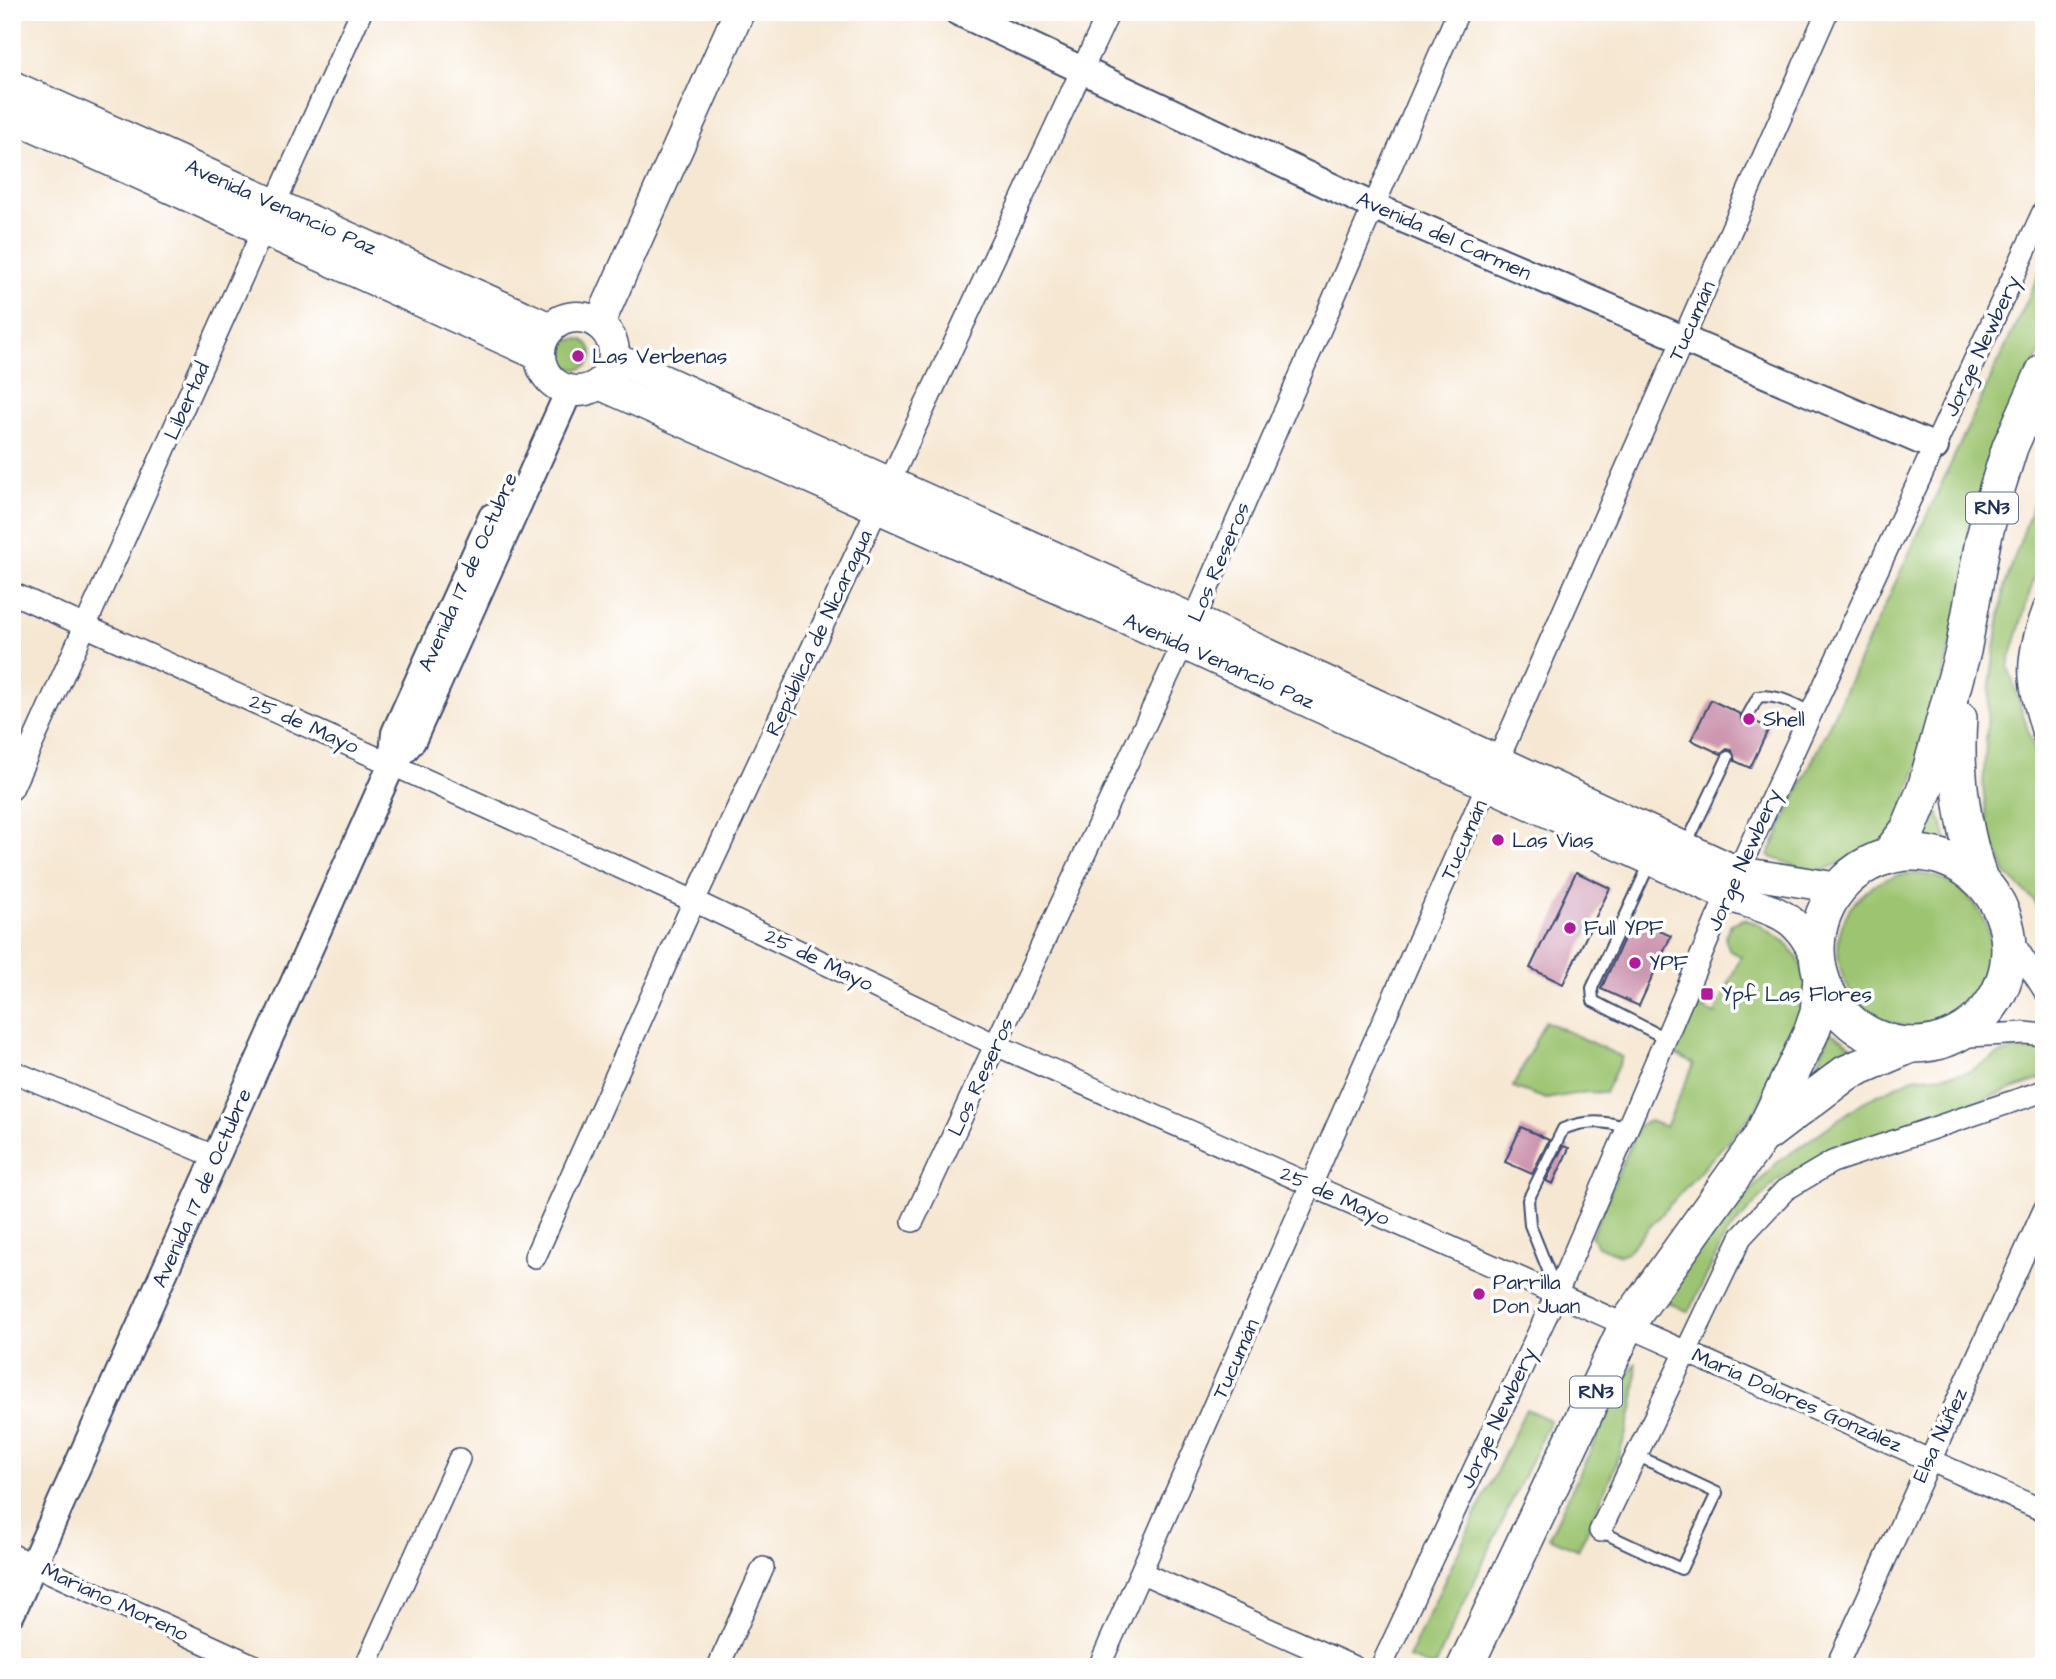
<svg xmlns="http://www.w3.org/2000/svg" width="2056" height="1679" font-family="'Architects Daughter',sans-serif">
	<rect width="100%" height="100%" fill="#fff"/>
	<filter id="ink" filterUnits="userSpaceOnUse"><feTurbulence type="fractalNoise" baseFrequency=".0143" numOctaves="2"/><feDisplacementMap in="SourceGraphic" scale="14" xChannelSelector="R" yChannelSelector="G"/><feConvolveMatrix kernelMatrix="1 2 1 2 8 2 1 2 1" color-interpolation-filters="sRGB"/></filter>
	<filter id="wash" filterUnits="userSpaceOnUse"><feTurbulence type="fractalNoise" baseFrequency=".00686" numOctaves="4" result="noise"/><feDisplacementMap in="SourceGraphic" scale="28" xChannelSelector="R" yChannelSelector="G"/><feGaussianBlur stdDeviation="1.57" result="paint"/><feColorMatrix in="noise" values="0 0 0 0 0 0 0 0 0 0 0 0 0 0 0 0 0 1.4 0 .05"/><feComposite in="paint" operator="in"/></filter>
	<g filter="url(#wash)">
		<rect width="100%" height="100%" fill="#f6e7d2"/>
		<g fill="#9dc571" stroke="#5c7a68" stroke-width="2">
			<path d="M 2044,264 L 2044,345 L 2010,416 L 1924,749 L 1893,833 L 1871,851 L 1816,873 L 1768,856 Z"/>
			<circle cx="577" cy="354" r="15"/>
			<path d="M 2044,473 L 2044,544 L 2008,666 L 2044,782 L 2044,927 L 2034,900 L 2006,874 L 1988,830 L 1983,787 L 1990,684 L 2004,588 Z"/>
			<path d="M 1935,802 L 1948,843 L 1922,841 Z"/>
			<circle cx="1914" cy="950" r="76"/>
			<path d="M 1743,919 L 1756,923 L 1784,941 L 1798,958 L 1807,982 L 1801,1019 L 1755,1111 L 1627,1252 L 1620,1255 L 1597,1246 L 1591,1236 L 1639,1125 L 1650,1121 L 1666,1127 L 1694,1064 L 1672,1053 L 1693,1004 L 1715,1014 L 1741,956 L 1730,951 L 1725,938 L 1731,924 Z"/>
			<path d="M 1545,1021 L 1622,1057 L 1605,1093 L 1586,1092 L 1546,1099 L 1513,1087 Z"/>
			<path d="M 1830,1031 L 1852,1046 L 1816,1069 Z"/>
			<path d="M 2019,1049 L 2044,1051 L 2044,1078 L 1829,1153 L 1776,1181 L 1726,1235 L 1689,1312 L 1665,1301 L 1704,1238 L 1777,1163 L 1863,1102 L 1913,1078 L 1966,1073 L 1998,1055 Z"/>
			<path d="M 1636,1364 C 1640,1420 1602,1499 1578,1550 L 1549,1537 L 1623,1383 Z"/>
			<path d="M 1526,1409 L 1550,1420 L 1434,1667 L 1408,1658 Z"/>
		</g>
		<g id="blocks">
			<g fill="#cd97b0">
				<path d="M 1711,700 L 1740,714 L 1744,724 L 1754,721 L 1769,728 L 1750,768 L 1735,761 L 1732,750 L 1727,749 L 1721,754 L 1691,740 Z"/>
				<path d="M 1576,872 L 1610,888 L 1563,984 L 1530,968 Z"/>
				<path d="M 1633,919 L 1671,936 L 1639,1006 L 1601,989 Z"/>
				<path d="M 1521,1127 L 1549,1140 L 1532,1174 L 1505,1162 Z"/>
				<path d="M 1563,1146 L 1569,1148 L 1553,1184 L 1546,1181 Z"/>
			</g>
		</g>
	</g>
	<g filter="url(#ink)">
		<use href="#blocks" fill-opacity="0" stroke="#3c4b6f" stroke-width="2"/>
		<g fill="none" stroke-linecap="round" stroke-linejoin="round">
			<g stroke="#3c4b6f" stroke-width="14">
				<g id="service">
					<path d="M 1747,717 L 1758,697 C 1776,693 1795,705 1811,712"/>
					<path d="M 1686,845 L 1728,757"/>
					<path d="M 1650,863 L 1592,988 L 1593,1001 L 1665,1038"/>
					<path d="M 1556,1290 L 1530,1225 L 1528,1200 L 1563,1129 C 1585,1120 1605,1120 1627,1128"/>
					<path d="M 1600,1531 L 1681,1569 L 1717,1493 L 1636,1455"/>
				</g>
			</g>
			<g stroke="#3c4b6f" stroke-width="24">
				<g id="minor">
					<path d="M 12,593 L 694,901 L 996,1045 L 2044,1511"/>
					<path d="M 2044,608 C 2023,665 2027,680 2044,737"/>
					<path d="M 12,789 L 361,12"/>
					<path d="M 2008,934 L 2044,990"/>
					<path d="M 1950,1037 L 2025,1033 L 2044,1035"/>
					<path d="M 12,1071 L 216,1157"/>
					<path d="M 913,1221 L 1194,620 L 1458,12"/>
					<path d="M 535,1257 L 694,901 L 1109,12"/>
					<path d="M 1600,1531 L 1741,1237 L 1785,1190 L 1832,1162 L 2044,1091"/>
					<path d="M 12,1555 L 257,1667"/>
					<path d="M 1142,1573 L 1354,1667"/>
					<path d="M 1839,1661 L 2044,1210"/>
					<path d="M 365,1667 L 459,1459"/>
					<path d="M 718,1667 L 763,1568"/>
					<path d="M 1099,1667 L 1827,12"/>
					<path d="M 1381,1667 L 1557,1293 L 1727,895 L 2044,210"/>
				</g>
			</g>
			<g stroke="#3c4b6f" stroke-width="30">
				<g id="tertiary">
					<path d="M 958,12 L 1373,206 L 1935,447"/>
					<path d="M 392,764 L 395,733 L 492,517"/>
					<path d="M 12,1612 L 392,764 L 412,741 L 569,391"/>
				</g>
			</g>
			<g stroke="#3c4b6f" stroke-width="33">
				<g id="secondary">
					<path d="M 12,86 L 550,328"/>
					<path d="M 12,116 L 539,355"/>
					<circle cx="577" cy="354" r="37"/>
					<path d="M 599,324 L 739,12"/>
					<path d="M 614,358 L 1194,620 L 1738,872 L 1839,888"/>
					<path d="M 599,384 L 1183,644 L 1727,895 C 1776,913 1796,910 1818,962"/>
				</g>
			</g>
			<g stroke="#3c4b6f" stroke-width="38">
				<g id="trunk">
					<path d="M 1959,718 C 1955,774 1962,826 1980,880"/>
					<circle cx="1913" cy="949" r="96"/>
					<path d="M 1887,857 L 1908,830 L 1925,789 L 1963,651 L 1983,541 L 1996,492 L 2010,447 L 2044,371"/>
					<path d="M 1767,1133 L 1846,1073 L 1911,1045"/>
					<path d="M 1465,1667 L 1628,1323 L 1761,1137 L 1811,1033 L 1818,1013 L 1821,977"/>
				</g>
			</g>
			<use href="#service" stroke="#fff" stroke-width="10"/>
			<use href="#minor" stroke="#fff" stroke-width="21"/>
			<use href="#tertiary" stroke="#fff" stroke-width="26"/>
			<use href="#secondary" stroke="#fff" stroke-width="30"/>
			<use href="#trunk" stroke="#fff" stroke-width="35"/>
		</g>
	</g>
	<g fill="#b5179e" stroke="#fff" stroke-width="2.5">
		<circle cx="578" cy="356" r="7"/>
		<circle cx="1749" cy="719" r="7"/>
		<circle cx="1498" cy="840" r="7"/>
		<circle cx="1570" cy="928" r="7"/>
		<circle cx="1635" cy="963" r="7"/>
		<rect x="1700" y="987" width="14" height="14" rx="3.5"/>
		<circle cx="1479" cy="1294" r="7"/>
	</g>
	<g text-anchor="middle" dominant-baseline="central" stroke-width="7" stroke-linejoin="round" paint-order="stroke">
		<g fill="#fff" stroke="#5f6d8e" stroke-width="2">
			<rect x="1966" y="492.5" width="52" height="31" rx="5"/>
			<rect x="1570" y="1376.5" width="52" height="31" rx="5"/>
		</g>
		<g font-size="19" font-weight="bold" fill="#1b2f5e">
			<text x="1992" y="508">RN3</text>
			<text x="1596" y="1392">RN3</text>
		</g>
		<g font-size="21" fill="#1b2f5e" stroke="#fff">
			<text transform="translate(281 207) rotate(24)">Avenida Venancio Paz</text>
			<text transform="translate(1444 236) rotate(24)">Avenida del Carmen</text>
			<text transform="translate(1692 321) rotate(-66)">Tucumán</text>
			<text transform="translate(1982 346) rotate(-65)">Jorge Newbery</text>
			<text transform="translate(187 401) rotate(-66)">Libertad</text>
			<text transform="translate(1219 562) rotate(-67)">Los Reseros</text>
			<text transform="translate(468 572) rotate(-66)">Avenida 17 de Octubre</text>
			<text transform="translate(819 633) rotate(-65)">República de Nicaragua</text>
			<text transform="translate(1219 661) rotate(24)">Avenida Venancio Paz</text>
			<text transform="translate(304 724) rotate(24)">25 de Mayo</text>
			<text transform="translate(1464 840) rotate(-66)">Tucumán</text>
			<text transform="translate(1744 860) rotate(-66)">Jorge Newbery</text>
			<text transform="translate(819 960) rotate(26)">25 de Mayo</text>
			<text transform="translate(981 1077) rotate(-65)">Los Reseros</text>
			<text transform="translate(202 1188) rotate(-66)">Avenida 17 de Octubre</text>
			<text transform="translate(1335 1196) rotate(24)">25 de Mayo</text>
			<text transform="translate(1236 1359) rotate(-66)">Tucumán</text>
			<text transform="translate(1797 1400) rotate(24)">María Dolores González</text>
			<text transform="translate(1498 1418) rotate(-65)">Jorge Newbery</text>
			<text transform="translate(1940 1435) rotate(-65)">Elsa Núñez</text>
			<text transform="translate(115 1602) rotate(25)">Mariano Moreno</text>
		</g>
		<g font-size="21" fill="#1b2f5e" stroke="#fff" text-anchor="start">
			<text x="592" y="356">Las Verbenas</text>
			<text x="1763" y="719">Shell</text>
			<text x="1512" y="840">Las Vias</text>
			<text x="1584" y="928">Full YPF</text>
			<text x="1649" y="963">YPF</text>
			<text x="1721" y="994">Ypf Las Flores</text>
			<text x="1493" y="1282">Parrilla<tspan x="1493" dy="24">Don Juan</tspan></text>
		</g>
	</g>
	<rect width="2056" height="1679" fill="none" stroke="#fff" stroke-width="42"/>
</svg>
